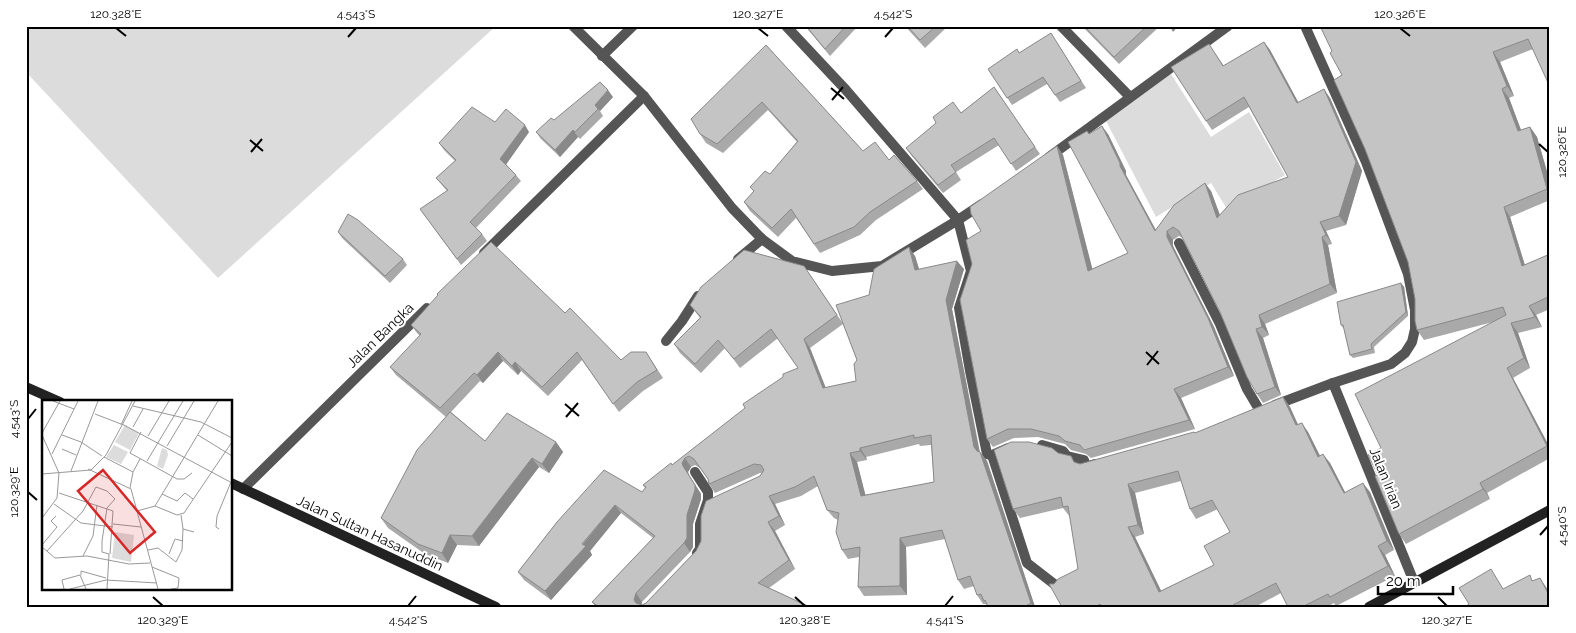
<svg xmlns="http://www.w3.org/2000/svg" width="1576" height="633" font-family="Raleway,sans-serif">
	<rect width="100%" height="100%" fill="#fff"/>
	<g fill="#dcdcdc">
		<path d="M 26,26 L 496,26 L 218,278 L 26,72 Z"/>
		<path d="M 1171,74 L 1211,137 L 1249,112 L 1285,175 L 1227,209 L 1211,183 L 1156,217 L 1106,121 Z"/>
	</g>
	<g fill="none" stroke-linecap="round" stroke-linejoin="round">
		<g stroke="#555" stroke-width="10">
			<path d="M 573,26 L 644,96 L 732,208 L 762,239 L 792,261 L 832,271 L 882,266 L 958,220 L 982,204"/>
			<path d="M 786,26 L 846,90 L 958,220 L 971,271 L 959,308 L 970,371 L 987,454 L 992,455 L 1008,448"/>
			<path d="M 1061,26 L 1130,97"/>
			<path d="M 602,56 L 633,26"/>
			<path d="M 1049,157 L 1228,26"/>
			<path d="M 1179,243 L 1220,324 L 1247,389 L 1260,411"/>
			<path d="M 484,253 L 644,96"/>
			<path d="M 738,259 L 762,239"/>
			<path d="M 666,341 L 682,321 L 698,296"/>
			<path d="M 1333,383 L 1414,582"/>
			<path d="M 1275,405 L 1333,383 L 1391,364 L 1405,353 L 1412,342 L 1415,329 L 1415,310 L 1408,274 L 1366,162 L 1305,26"/>
			<path d="M 1042,445 L 1063,451 L 1067,456 L 1084,460 L 1085,467 L 1095,464"/>
			<path d="M 992,455 L 1027,563 L 1058,587"/>
			<path d="M 695,472 L 708,492 L 708,500 L 700,524 L 700,549 L 697,553"/>
			<path d="M 243,489 L 427,308"/>
		</g>
		<g stroke="#222" stroke-width="10">
			<path d="M 26,387 L 60,402"/>
			<path d="M 231,483 L 496,607"/>
			<path d="M 1369,607 L 1550,510"/>
		</g>
	</g>
	<g fill="#a9a9a9" fill-rule="evenodd">
		<path d="M 805,26 L 858,26 L 830,56 Z"/>
		<path d="M 905,26 L 948,26 L 925,48 Z"/>
		<path d="M 1082,26 L 1160,26 L 1119,64 Z"/>
		<path d="M 1550,26 L 1533,49 L 1500,62 L 1514,96 L 1509,98 L 1521,130 L 1530,127 L 1537,137 L 1550,182 L 1550,200 L 1510,217 L 1525,265 L 1550,254 L 1550,309 L 1536,315 L 1542,327 L 1518,333 L 1530,368 L 1513,378 L 1550,448 L 1550,458 L 1487,493 L 1490,499 L 1406,544 L 1399,534 L 1378,475 L 1381,448 L 1493,322 L 1424,340 L 1417,330 L 1415,299 L 1408,262 L 1342,75 L 1332,51 Z"/>
		<path d="M 1056,41 L 1086,88 L 1060,102 L 1047,84 L 1012,105 L 988,69 L 1019,53 Z"/>
		<path d="M 1264,42 L 1270,50 L 1298,102 L 1330,98 L 1362,171 L 1346,225 L 1326,231 L 1332,244 L 1328,245 L 1337,293 L 1265,324 L 1269,335 L 1263,338 L 1281,395 L 1263,403 L 1257,394 L 1220,312 L 1183,238 L 1179,236 L 1173,240 L 1173,246 L 1214,327 L 1234,376 L 1181,398 L 1195,429 L 1091,458 L 1086,454 L 1071,450 L 1065,444 L 1038,437 L 1014,438 L 993,447 L 987,439 L 972,264 L 981,231 L 1057,146 L 1063,155 L 1092,269 L 1128,253 L 1089,134 L 1108,134 L 1126,171 L 1126,175 L 1156,230 L 1211,191 L 1220,215 L 1288,177 L 1249,107 L 1212,130 L 1206,121 L 1215,53 L 1224,66 Z"/>
		<path d="M 766,45 L 863,151 L 889,160 L 917,181 L 923,189 L 876,220 L 860,235 L 820,253 L 796,218 L 778,237 L 750,211 L 744,202 L 754,192 L 750,187 L 770,174 L 797,142 L 768,110 L 723,153 L 706,143 L 700,134 Z"/>
		<path d="M 994,87 L 1040,154 L 1016,171 L 999,145 L 956,172 L 961,180 L 943,193 L 911,155 L 906,148 L 961,113 Z"/>
		<path d="M 613,97 L 600,111 L 603,116 L 580,139 L 578,137 L 560,157 L 541,139 L 536,132 L 554,120 Z"/>
		<path d="M 495,122 L 529,132 L 506,164 L 516,175 L 521,181 L 476,228 L 482,234 L 487,241 L 461,265 L 420,209 L 447,191 L 441,184 L 436,178 L 455,161 L 444,150 L 439,143 Z"/>
		<path d="M 338,232 L 403,259 L 407,265 L 390,283 L 342,238 Z"/>
		<path d="M 915,256 L 919,269 L 964,269 L 952,309 L 980,452 L 987,461 L 1035,607 L 988,607 L 986,604 L 983,604 L 977,595 L 974,586 L 964,589 L 958,580 L 945,539 L 906,547 L 907,595 L 864,596 L 858,587 L 859,557 L 848,559 L 842,550 L 838,520 L 834,518 L 827,510 L 818,486 L 801,496 L 775,504 L 785,525 L 775,531 L 795,569 L 769,588 L 810,607 L 596,607 L 592,602 L 653,538 L 621,513 L 590,551 L 592,555 L 551,600 L 524,580 L 518,572 L 557,522 L 642,492 L 645,488 L 643,485 L 672,465 L 798,368 L 778,338 L 740,368 L 725,348 L 701,373 L 680,353 L 674,344 L 700,318 L 690,305 L 804,266 L 842,322 L 869,295 ZM 843,324 L 857,360 L 856,381 L 826,388 L 810,348 ZM 919,444 L 920,446 L 931,445 L 934,482 L 865,495 L 857,462 L 867,460 L 866,457 ZM 695,465 L 700,468 L 708,479 L 709,484 L 715,493 L 760,473 L 762,473 L 696,551 L 646,603 L 641,605 L 642,602 L 690,552 L 693,547 L 693,524 L 701,499 L 701,494 L 689,475 L 688,472 L 691,467 Z"/>
		<path d="M 1401,283 L 1404,287 L 1408,316 L 1374,347 L 1375,353 L 1353,358 L 1350,355 L 1344,329 L 1341,325 Z"/>
		<path d="M 565,313 L 621,360 L 646,352 L 663,378 L 643,391 L 619,412 L 582,360 L 548,396 L 521,371 L 518,375 L 503,361 L 483,383 L 480,381 L 451,412 L 485,441 L 556,442 L 563,452 L 549,473 L 539,467 L 479,546 L 457,545 L 448,563 L 425,554 L 388,528 L 381,518 L 446,417 L 396,375 L 390,367 L 420,336 L 417,333 L 411,325 Z"/>
		<path d="M 1283,397 L 1290,407 L 1298,424 L 1308,432 L 1320,456 L 1330,463 L 1345,492 L 1370,492 L 1394,550 L 1385,555 L 1395,576 L 1336,606 L 1334,603 L 1327,607 L 1288,607 L 1281,593 L 1255,607 L 1062,607 L 1054,584 L 1078,569 L 1070,517 L 1063,508 L 1020,518 L 1013,509 L 1058,453 L 1076,463 L 1080,464 L 1195,433 ZM 1181,481 L 1190,509 L 1196,519 L 1218,509 L 1230,532 L 1214,565 L 1161,591 L 1135,537 L 1144,534 L 1135,493 Z"/>
	</g>
	<g fill="#898989">
		<path d="M 1170,26 L 1178,26 L 1173,32 Z"/>
		<path d="M 1264,42 L 1270,50 L 1303,111 L 1297,103 Z"/>
		<path d="M 1493,52 L 1500,62 L 1514,96 L 1507,86 Z"/>
		<path d="M 1324,89 L 1330,98 L 1362,171 L 1346,225 L 1339,216 Z"/>
		<path d="M 1502,89 L 1509,98 L 1525,141 L 1518,131 Z"/>
		<path d="M 608,90 L 613,97 L 600,111 L 595,105 Z"/>
		<path d="M 525,125 L 529,132 L 505,166 L 500,159 Z"/>
		<path d="M 1102,126 L 1108,134 L 1126,171 L 1126,175 L 1161,240 L 1155,231 L 1120,166 Z"/>
		<path d="M 1530,127 L 1537,137 L 1550,182 L 1550,192 L 1547,189 Z"/>
		<path d="M 573,130 L 578,137 L 560,157 L 555,150 Z"/>
		<path d="M 1057,146 L 1063,155 L 1095,279 L 1088,271 Z"/>
		<path d="M 1205,183 L 1211,191 L 1224,227 L 1217,218 Z"/>
		<path d="M 1504,207 L 1510,217 L 1528,276 L 1522,266 Z"/>
		<path d="M 1320,222 L 1326,231 L 1332,244 L 1326,235 Z"/>
		<path d="M 1167,231 L 1173,240 L 1173,246 L 1214,327 L 1234,376 L 1228,367 L 1167,237 Z"/>
		<path d="M 1322,237 L 1328,245 L 1337,293 L 1330,284 Z"/>
		<path d="M 909,247 L 915,256 L 922,279 L 915,270 Z"/>
		<path d="M 957,261 L 964,269 L 952,309 L 980,455 L 974,447 L 946,300 Z"/>
		<path d="M 1401,283 L 1404,287 L 1408,316 L 1406,312 Z"/>
		<path d="M 1529,306 L 1536,315 L 1542,327 L 1535,317 Z"/>
		<path d="M 1259,315 L 1265,324 L 1269,335 L 1262,327 Z"/>
		<path d="M 1511,323 L 1518,333 L 1530,368 L 1524,358 Z"/>
		<path d="M 1256,329 L 1263,338 L 1281,395 L 1275,387 Z"/>
		<path d="M 804,339 L 810,348 L 829,397 L 823,388 Z"/>
		<path d="M 498,352 L 503,361 L 483,383 L 477,375 Z"/>
		<path d="M 515,362 L 521,371 L 518,375 L 512,366 Z"/>
		<path d="M 1507,368 L 1513,378 L 1550,448 L 1550,450 L 1547,446 Z"/>
		<path d="M 1174,389 L 1181,398 L 1195,429 L 1189,420 Z"/>
		<path d="M 1283,397 L 1290,407 L 1302,435 L 1296,425 Z"/>
		<path d="M 1302,423 L 1308,432 L 1325,466 L 1318,457 Z"/>
		<path d="M 556,442 L 563,452 L 549,473 L 542,464 Z"/>
		<path d="M 860,448 L 866,457 L 867,460 L 860,451 Z"/>
		<path d="M 980,452 L 987,461 L 1035,607 L 1033,607 L 1031,603 Z"/>
		<path d="M 850,453 L 857,462 L 868,505 L 861,496 Z"/>
		<path d="M 1323,454 L 1330,463 L 1350,502 L 1344,493 Z"/>
		<path d="M 532,458 L 539,467 L 479,546 L 472,536 Z"/>
		<path d="M 685,458 L 691,467 L 688,472 L 689,475 L 701,494 L 701,499 L 693,524 L 693,547 L 690,552 L 684,543 L 683,466 L 682,463 Z"/>
		<path d="M 1363,483 L 1370,492 L 1394,550 L 1387,541 Z"/>
		<path d="M 1480,483 L 1487,493 L 1490,499 L 1483,489 Z"/>
		<path d="M 1128,484 L 1135,493 L 1144,534 L 1138,525 Z"/>
		<path d="M 769,496 L 775,504 L 785,525 L 779,516 Z"/>
		<path d="M 615,505 L 621,513 L 590,551 L 592,555 L 551,600 L 545,591 Z"/>
		<path d="M 768,522 L 775,531 L 795,569 L 789,560 Z"/>
		<path d="M 1128,527 L 1135,537 L 1166,601 L 1159,592 Z"/>
		<path d="M 450,535 L 457,545 L 448,563 L 442,553 Z"/>
		<path d="M 900,538 L 906,547 L 907,595 L 900,586 Z"/>
		<path d="M 1378,546 L 1385,555 L 1395,576 L 1388,566 Z"/>
		<path d="M 1540,578 L 1550,593 L 1550,597 Z"/>
		<path d="M 636,593 L 642,602 L 641,607 L 639,607 L 634,600 Z"/>
	</g>
	<g fill="#c4c4c4" stroke="#898989" fill-rule="evenodd">
		<path d="M 806,26 L 846,26 L 825,49 Z"/>
		<path d="M 907,26 L 936,26 L 920,40 Z"/>
		<path d="M 1084,26 L 1147,26 L 1114,57 Z"/>
		<path d="M 1320,26 L 1550,26 L 1550,87 L 1528,39 L 1493,52 L 1507,86 L 1502,89 L 1518,131 L 1530,127 L 1547,189 L 1504,207 L 1522,266 L 1550,254 L 1550,296 L 1529,306 L 1535,317 L 1511,323 L 1524,358 L 1507,368 L 1547,446 L 1480,483 L 1483,489 L 1399,534 L 1375,476 L 1378,475 L 1368,455 L 1381,448 L 1355,394 L 1506,315 L 1503,307 L 1417,330 L 1415,321 L 1415,299 L 1408,262 L 1365,149 L 1334,80 L 1342,75 L 1330,53 L 1332,51 Z"/>
		<path d="M 1051,33 L 1081,81 L 1055,95 L 1043,77 L 1007,98 L 988,69 L 1017,49 L 1019,53 Z"/>
		<path d="M 1264,42 L 1297,103 L 1324,89 L 1356,162 L 1339,216 L 1320,222 L 1326,235 L 1322,237 L 1330,284 L 1259,315 L 1262,327 L 1256,329 L 1275,387 L 1257,394 L 1247,377 L 1220,312 L 1179,231 L 1173,227 L 1167,231 L 1167,237 L 1208,318 L 1228,367 L 1174,389 L 1189,420 L 1084,450 L 1080,445 L 1065,441 L 1059,436 L 1031,429 L 1008,429 L 987,439 L 960,300 L 972,264 L 966,240 L 981,231 L 971,214 L 970,207 L 1057,146 L 1088,271 L 1128,253 L 1068,142 L 1087,131 L 1089,134 L 1102,126 L 1120,163 L 1120,166 L 1155,231 L 1174,205 L 1205,183 L 1217,218 L 1238,195 L 1288,177 L 1244,97 L 1206,121 L 1171,67 L 1209,44 L 1223,66 Z"/>
		<path d="M 766,45 L 863,151 L 875,142 L 889,160 L 894,155 L 917,181 L 870,212 L 854,227 L 814,244 L 791,209 L 772,228 L 744,202 L 754,191 L 750,187 L 765,171 L 770,174 L 798,141 L 762,102 L 717,144 L 700,134 L 691,119 Z"/>
		<path d="M 600,82 L 608,90 L 595,105 L 598,109 L 575,132 L 573,130 L 555,150 L 536,132 L 551,118 L 554,120 Z"/>
		<path d="M 994,87 L 1035,147 L 1011,164 L 994,138 L 951,165 L 956,172 L 938,185 L 906,148 L 936,123 L 933,117 L 953,102 L 961,113 Z"/>
		<path d="M 472,107 L 495,122 L 506,109 L 525,125 L 500,159 L 516,175 L 470,222 L 482,234 L 457,259 L 420,209 L 448,190 L 436,178 L 456,160 L 439,143 Z"/>
		<path d="M 348,214 L 358,220 L 403,259 L 385,276 L 338,232 Z"/>
		<path d="M 491,242 L 565,313 L 570,308 L 621,360 L 631,352 L 646,352 L 657,370 L 637,382 L 613,404 L 577,352 L 542,387 L 515,362 L 512,366 L 498,352 L 477,375 L 474,373 L 440,408 L 390,367 L 421,334 L 411,325 L 438,295 L 437,294 Z"/>
		<path d="M 909,247 L 915,270 L 957,261 L 946,300 L 974,447 L 977,451 L 980,452 L 1031,603 L 1024,607 L 988,607 L 985,600 L 984,601 L 981,594 L 977,595 L 970,576 L 958,580 L 942,530 L 900,538 L 900,586 L 858,587 L 860,547 L 842,550 L 836,532 L 839,513 L 827,510 L 814,476 L 795,487 L 769,496 L 779,516 L 768,522 L 789,560 L 758,583 L 810,607 L 599,607 L 592,602 L 655,536 L 615,505 L 582,544 L 586,546 L 545,591 L 518,572 L 557,522 L 604,470 L 642,492 L 646,487 L 643,485 L 671,463 L 672,465 L 745,408 L 743,404 L 783,377 L 783,374 L 798,368 L 771,329 L 734,359 L 718,340 L 695,364 L 674,344 L 701,317 L 690,305 L 701,287 L 744,250 L 804,266 L 837,315 L 804,339 L 823,388 L 856,381 L 854,364 L 857,360 L 836,305 L 869,295 L 874,269 ZM 914,435 L 914,438 L 931,435 L 934,482 L 861,496 L 850,453 L 860,451 L 860,448 ZM 689,456 L 694,459 L 708,479 L 709,484 L 754,464 L 761,465 L 764,470 L 760,476 L 706,501 L 701,516 L 701,541 L 696,551 L 646,603 L 642,605 L 636,603 L 634,600 L 636,593 L 684,543 L 687,538 L 687,515 L 695,490 L 695,485 L 683,466 L 682,463 L 685,458 Z"/>
		<path d="M 1401,283 L 1406,312 L 1371,344 L 1372,349 L 1350,355 L 1343,325 L 1341,325 L 1337,302 Z"/>
		<path d="M 1283,397 L 1296,425 L 1302,423 L 1318,457 L 1323,454 L 1344,493 L 1363,483 L 1387,541 L 1378,546 L 1388,566 L 1330,597 L 1328,594 L 1302,607 L 1288,607 L 1276,583 L 1233,605 L 1234,607 L 1102,607 L 1100,604 L 1095,607 L 1062,607 L 1049,584 L 1054,584 L 1058,579 L 1078,569 L 1068,506 L 1063,507 L 1061,497 L 1013,509 L 994,450 L 1011,442 L 1029,442 L 1052,448 L 1058,453 L 1071,456 L 1074,462 L 1080,464 L 1194,432 L 1195,433 ZM 1178,471 L 1190,509 L 1212,500 L 1230,532 L 1204,546 L 1214,565 L 1159,592 L 1128,527 L 1138,525 L 1128,484 Z"/>
		<path d="M 450,412 L 485,441 L 507,413 L 556,442 L 542,464 L 532,458 L 472,536 L 450,535 L 442,553 L 418,544 L 381,518 L 417,450 Z"/>
		<path d="M 1491,569 L 1503,589 L 1530,575 L 1532,581 L 1540,578 L 1550,597 L 1550,607 L 1465,607 L 1469,604 L 1459,588 Z"/>
	</g>
	<path fill="none" stroke="#000" stroke-width="2" d="M 116,28 L 126,36M 758,28 L 768,36M 1400,28 L 1410,36M 348,37 L 356,28M 885,37 L 893,28M 831,88 L 844,99M 832,100 L 843,87M 250,140 L 263,151M 1539,144 L 1548,152M 251,152 L 262,139M 1146,352 L 1159,364M 1147,365 L 1158,351M 565,404 L 579,416M 566,417 L 578,403M 28,419 L 36,409M 28,492 L 37,500M 1540,535 L 1548,526M 153,597 L 163,606M 795,597 L 805,606M 1438,597 L 1447,606M 408,606 L 416,596M 945,606 L 953,596"/>
	<g text-anchor="middle" dominant-baseline="central" stroke-width="4" stroke-linejoin="round" paint-order="stroke">
		<g font-size="14" fill="#000" stroke="#fff">
			<text transform="translate(380 335) rotate(-44)">Jalan Bangka</text>
			<text transform="translate(1386 478) rotate(68)">Jalan Irian</text>
			<text transform="translate(370 533) rotate(25)">Jalan Sultan Hasanuddin</text>
		</g>
	</g>
	<g transform="translate(42 400)">
		<rect width="190" height="190" fill="#fff"/>
		<path d="M 83,25 L 97,33 L 88,50 L 73,42 ZM 72,45 L 86,52 L 79,64 L 64,57 ZM 120,48 L 125,50 L 126,55 L 121,69 L 115,66 ZM 73,132 L 92,135 L 89,162 L 70,158 Z" fill="#dcdcdc"/>
		<path fill="none" stroke="#999" stroke-width="1" d="M 11,1 L 32,9M 91,6 L 159,22 L 190,38M 53,14 L 79,24M 80,24 L 190,83M 79,25 L 90,1M 91,27 L 101,9M 99,32 L 88,53 L 135,79 L 142,79 L 150,73M 0,33 L 18,1M 0,35 L 17,73 L 15,98 L 0,118M 20,35 L 39,42 L 60,56M 156,35 L 190,56M 106,36 L 127,1M 125,46 L 152,1M 20,49 L 34,55M 10,54 L 36,1M 62,57 L 91,72M 105,61 L 141,1M 46,69 L 89,89 L 116,189M 29,71 L 56,1M 0,74 L 49,70 L 64,55 L 93,1M 88,88 L 91,72 L 98,59M 17,93 L 71,111 L 68,154M 120,94 L 135,101 L 143,93 L 151,99M 12,104 L 39,123 L 71,127M 113,106 L 135,115 L 142,113 L 190,42M 95,111 L 113,106 L 176,1M 139,115 L 141,129 L 152,132M 71,124 L 99,127M 177,129 L 174,127 L 175,116 L 189,82M 0,145 L 15,127 L 9,121 L 14,116M 0,147 L 13,158 L 45,156 L 87,164 L 108,163M 106,150 L 116,148 L 134,162 L 140,150 L 141,129M 5,151 L 41,111 L 54,87 L 65,91 L 73,99 L 65,108 L 60,141 L 60,152 L 67,154 L 65,189M 127,154 L 133,139 L 141,141M 41,156 L 51,136 L 55,105M 110,167 L 137,178 L 136,188 L 129,189M 39,175 L 39,171 L 64,178M 22,189 L 20,180 L 38,175 L 44,189M 28,189 L 64,180 L 115,183"/>
		<path fill="#d62828" fill-opacity="0.15" stroke="#d62828" stroke-width="2.5" d="M 61,70 L 113,132 L 88,153 L 36,91 Z"/>
		<rect width="190" height="190" fill="none" stroke="#000" stroke-width="2.5"/>
	</g>
	<rect width="1576" height="633" fill="none" stroke="#ffffff" stroke-width="55"/>
	<path d="M1378 586v8h75v-8" fill="none" stroke="#000000" stroke-width="2.5"/>
	<text x="1386" y="586" font-size="15" fill="#000000" stroke="#ffffff" stroke-width="4" paint-order="stroke">20 m</text>
	<rect x="28" y="28" width="1520" height="578" fill="none" stroke="#000" stroke-width="2"/>
	<g font-size="12" text-anchor="middle" fill="#000">
		<text x="116" y="18">120.328°E</text>
		<text x="356" y="18">4.543°S</text>
		<text x="758" y="18">120.327°E</text>
		<text x="893" y="18">4.542°S</text>
		<text x="1400" y="18">120.326°E</text>
		<text transform="translate(1562 152) rotate(-90)" y="4">120.326°E</text>
		<text transform="translate(14 419) rotate(-90)" y="4">4.543°S</text>
		<text transform="translate(14 492) rotate(-90)" y="4">120.329°E</text>
		<text transform="translate(1562 526) rotate(-90)" y="4">4.540°S</text>
		<text x="163" y="624">120.329°E</text>
		<text x="408" y="624">4.542°S</text>
		<text x="805" y="624">120.328°E</text>
		<text x="945" y="624">4.541°S</text>
		<text x="1447" y="624">120.327°E</text>
	</g>
</svg>
